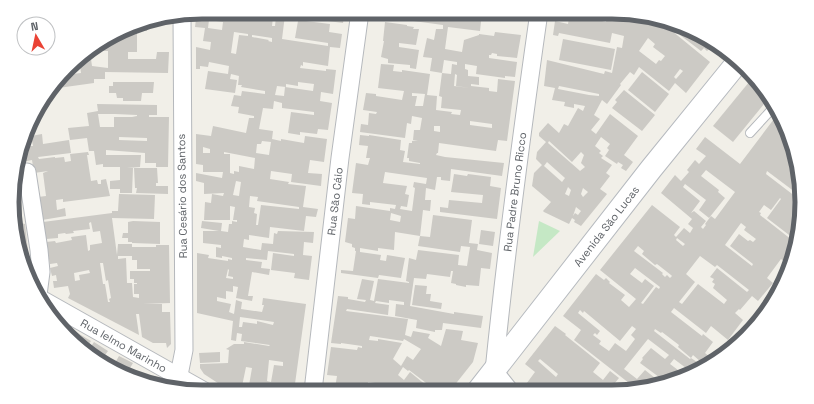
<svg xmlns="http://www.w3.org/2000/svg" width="814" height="404" font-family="'Space Grotesk',sans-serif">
	<rect width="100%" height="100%" fill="#f1efe8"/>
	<path fill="#c5e8c5" d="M 539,221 L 560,231 L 533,257 Z"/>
	<g fill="#cccac5" fill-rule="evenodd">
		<path d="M 203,12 L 228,12 L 227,16 L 250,21 L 251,16 L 262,17 L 263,15 L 248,12 L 345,12 L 343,23 L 298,17 L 298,20 L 330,24 L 329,32 L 342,34 L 340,48 L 330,47 L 328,66 L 303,62 L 303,66 L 301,65 L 300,68 L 326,71 L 326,69 L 336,70 L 333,94 L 321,92 L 320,101 L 332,103 L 328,130 L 318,129 L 317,134 L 300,132 L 300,135 L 288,133 L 291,112 L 314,115 L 314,112 L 282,108 L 282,103 L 274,101 L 273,109 L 263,108 L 259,129 L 273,131 L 272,139 L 281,141 L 281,139 L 304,143 L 305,136 L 327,139 L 324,162 L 310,160 L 308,173 L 322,174 L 321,186 L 291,182 L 292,174 L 271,171 L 270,179 L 289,182 L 288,184 L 306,186 L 303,207 L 318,209 L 316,217 L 306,216 L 304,231 L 270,227 L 269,238 L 249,235 L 249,240 L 244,239 L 243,247 L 261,250 L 262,243 L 273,244 L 274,233 L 277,234 L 278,231 L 314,232 L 313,243 L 304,242 L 303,255 L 312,256 L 309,280 L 294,278 L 295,273 L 271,270 L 273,253 L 294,256 L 294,254 L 268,251 L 267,260 L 246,258 L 246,260 L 262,262 L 261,268 L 270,269 L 269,275 L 252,272 L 248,296 L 253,296 L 252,301 L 236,298 L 238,287 L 233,286 L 233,292 L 226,291 L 226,299 L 217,297 L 217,301 L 231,304 L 229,312 L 234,314 L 236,300 L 242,302 L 241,309 L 262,312 L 264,305 L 262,305 L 263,298 L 306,304 L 294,391 L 248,391 L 252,368 L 246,367 L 241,391 L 230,391 L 204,374 L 200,368 L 200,364 L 228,363 L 229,350 L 226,349 L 234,344 L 244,344 L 244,342 L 269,346 L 270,345 L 241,341 L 242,334 L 237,333 L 236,341 L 231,340 L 233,321 L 197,313 L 197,253 L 209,255 L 208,258 L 228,261 L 228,259 L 232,260 L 232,258 L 222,256 L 222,258 L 216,257 L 216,247 L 221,248 L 221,245 L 203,243 L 203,231 L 219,231 L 201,228 L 202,221 L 222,223 L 221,231 L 228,232 L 229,224 L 232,224 L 232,221 L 237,222 L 237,220 L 233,220 L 235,207 L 230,206 L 230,220 L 204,220 L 205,202 L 211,203 L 212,194 L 223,196 L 224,193 L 204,194 L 204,183 L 196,181 L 196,173 L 222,178 L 223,172 L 203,172 L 203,165 L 196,164 L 196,134 L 211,136 L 213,126 L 246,133 L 249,118 L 254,118 L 254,116 L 238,113 L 239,107 L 231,106 L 234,95 L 241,96 L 242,91 L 265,94 L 265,91 L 241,87 L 242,85 L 238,85 L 239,76 L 231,74 L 230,79 L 237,80 L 235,93 L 205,89 L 208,71 L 228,74 L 229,66 L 209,62 L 208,67 L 200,66 L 200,69 L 196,69 L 196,47 L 210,50 L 211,42 L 203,41 L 205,28 L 195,27 L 196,19 L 209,20 L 208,28 L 222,30 L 223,22 L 202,19 ZM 285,15 L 289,16 L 288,20 L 298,21 L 295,38 L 328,43 L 328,46 L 282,39 ZM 273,17 L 276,17 L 275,26 L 272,26 ZM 234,32 L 248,34 L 248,36 L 239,35 L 236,54 L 231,53 ZM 252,35 L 272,38 L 272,42 L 268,41 L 269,40 L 252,37 ZM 298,82 L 314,84 L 313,91 L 285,87 L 284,96 L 275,95 L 277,86 L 286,87 L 286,84 L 298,86 ZM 262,141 L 271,142 L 269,155 L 256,153 L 257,144 L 261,144 ZM 203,147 L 210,149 L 210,153 L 203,153 ZM 224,152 L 255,158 L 254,169 L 239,166 L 239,172 L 234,171 L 234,174 L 230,173 L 230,154 L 224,154 ZM 236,181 L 241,182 L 239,196 L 233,195 ZM 250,196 L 258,197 L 257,201 L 299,207 L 299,209 L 261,205 L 258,225 L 256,225 L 257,214 L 254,213 L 255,208 L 249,207 ZM 228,269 L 229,270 L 228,276 L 233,277 L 233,279 L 226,278 ZM 240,317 L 274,322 L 273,325 L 257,321 L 257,324 L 243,322 L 242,327 L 239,327 ZM 269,360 L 283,362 L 283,366 L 274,365 L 271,382 L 267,381 Z"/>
		<path d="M 377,12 L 435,12 L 442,16 L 444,12 L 447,12 L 451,15 L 452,12 L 482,12 L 480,31 L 448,27 L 445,49 L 462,52 L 464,40 L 479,35 L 479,34 L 494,36 L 495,32 L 521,35 L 517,58 L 497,56 L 497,54 L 492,53 L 491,55 L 489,55 L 489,58 L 517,62 L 515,77 L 505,76 L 505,78 L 476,74 L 477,66 L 465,64 L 465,69 L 468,70 L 468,76 L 479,77 L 479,85 L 471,84 L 471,86 L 489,88 L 489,91 L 497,92 L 498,79 L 515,81 L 507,141 L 498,140 L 496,151 L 439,143 L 438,153 L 437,153 L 436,155 L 445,157 L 504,163 L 502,176 L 451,169 L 450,181 L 441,180 L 441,177 L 437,177 L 435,190 L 426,188 L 425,200 L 431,200 L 430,211 L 423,210 L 420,236 L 395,232 L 394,250 L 378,248 L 378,251 L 360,248 L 360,252 L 381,255 L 380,260 L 386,261 L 387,255 L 405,258 L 401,278 L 379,275 L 378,278 L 341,273 L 341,270 L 353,271 L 356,251 L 355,251 L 355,248 L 352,247 L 352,244 L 345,242 L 348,218 L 355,219 L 356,206 L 390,211 L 390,208 L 395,209 L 396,205 L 370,202 L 370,205 L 362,204 L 363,194 L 352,193 L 356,163 L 368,165 L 370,158 L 366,158 L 368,146 L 359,145 L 360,135 L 369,136 L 369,135 L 401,140 L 400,150 L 405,151 L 403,162 L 420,164 L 420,163 L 409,161 L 409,158 L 407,158 L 409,143 L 412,143 L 412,141 L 418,140 L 413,140 L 414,130 L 420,130 L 422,118 L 412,116 L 411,124 L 407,123 L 405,138 L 360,132 L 361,124 L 368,125 L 369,113 L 376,114 L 377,112 L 363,110 L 366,93 L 376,94 L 376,96 L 402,100 L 404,91 L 378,88 L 381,64 L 394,65 L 393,71 L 402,72 L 402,70 L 430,74 L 427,95 L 437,96 L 436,110 L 452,112 L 451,114 L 460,115 L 461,110 L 441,108 L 442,97 L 439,96 L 442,73 L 451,74 L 452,64 L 457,65 L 457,62 L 444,60 L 442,73 L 430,71 L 432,58 L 423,57 L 427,38 L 434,40 L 436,29 L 443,29 L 443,25 L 376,16 ZM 455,74 L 457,75 L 456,86 L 470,88 L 454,86 ZM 412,93 L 425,94 L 423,106 L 415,106 L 417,96 L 412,96 ZM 470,121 L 492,124 L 492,128 L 470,125 ZM 434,126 L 440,126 L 440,132 L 434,131 ZM 385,172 L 427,178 L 426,184 L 414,182 L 413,187 L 415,188 L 412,211 L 400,209 L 401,206 L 407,207 L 409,195 L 405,194 L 407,186 L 383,183 ZM 391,213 L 401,216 L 400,222 L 390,220 Z"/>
		<path d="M 570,12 L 624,12 L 661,22 L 710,62 L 686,93 L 675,83 L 669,91 L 639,67 L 634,75 L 630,72 L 620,84 L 621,85 L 607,104 L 602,100 L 594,115 L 600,119 L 591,130 L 596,134 L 610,114 L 638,136 L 624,155 L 633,162 L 626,171 L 621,168 L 623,165 L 618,162 L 617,164 L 605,156 L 609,150 L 607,148 L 610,144 L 601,137 L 595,146 L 601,151 L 599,153 L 603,156 L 601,158 L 612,165 L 606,173 L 610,176 L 600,189 L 607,194 L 581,226 L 574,222 L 575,220 L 572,218 L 569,224 L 544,212 L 543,211 L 551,202 L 532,186 L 534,173 L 542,165 L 536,159 L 537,152 L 546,142 L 539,136 L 539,133 L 548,123 L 559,133 L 564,124 L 568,126 L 578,108 L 583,111 L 585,106 L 574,104 L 574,108 L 564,106 L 565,102 L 552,100 L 555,88 L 544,86 L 547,60 L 604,74 L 605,71 L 612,73 L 617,47 L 622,48 L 624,36 L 612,33 L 610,43 L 559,33 L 558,36 L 553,35 L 555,21 L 568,24 ZM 583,13 L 607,18 L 606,22 L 582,16 ZM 648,38 L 655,44 L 653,47 L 665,56 L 661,61 L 659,60 L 656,64 L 639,51 ZM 680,69 L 683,71 L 676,79 L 674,77 ZM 559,86 L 599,94 L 599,96 L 589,95 L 558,89 ZM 549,141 L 572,162 L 581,152 L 584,155 L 581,163 L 585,167 L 580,171 L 579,170 L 548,143 ZM 547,162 L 565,178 L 562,182 L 544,166 ZM 568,187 L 571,190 L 569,196 L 565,194 ZM 583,188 L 588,192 L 583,197 L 581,194 ZM 576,207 L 581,211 L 578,215 L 575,213 L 573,216 Z"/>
		<path d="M 147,21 L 147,31 L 137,31 L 137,52 L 128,52 L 128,59 L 156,59 L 157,52 L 169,52 L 168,73 L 105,72 L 105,79 L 94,79 L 94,83 L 51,89 L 64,75 L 81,73 L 80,66 L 71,67 L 85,53 L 90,52 L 92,66 L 108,68 L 108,51 L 90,51 L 89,50 L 141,22 Z"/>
		<path d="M 385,22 L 407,25 L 407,26 L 414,27 L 413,29 L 419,29 L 416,45 L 399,43 L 399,47 L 419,50 L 416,69 L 410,68 L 410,65 L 388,63 L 388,59 L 381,57 L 384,41 L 383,41 Z"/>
		<path d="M 685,29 L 696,31 L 713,45 L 707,51 L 704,48 L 701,51 L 680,35 Z"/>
		<path d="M 563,39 L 615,49 L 611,70 L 559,60 Z"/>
		<path d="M 642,72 L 669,94 L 655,112 L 628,90 Z"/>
		<path d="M 754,76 L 768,99 L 733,142 L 713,126 Z"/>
		<path d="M 113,82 L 154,82 L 153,93 L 142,93 L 141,101 L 123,101 L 123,98 L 117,98 L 116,93 L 109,93 L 109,86 L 113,86 Z"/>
		<path d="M 624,90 L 655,115 L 642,131 L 612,108 L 617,102 L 615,100 Z"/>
		<path d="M 97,104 L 157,105 L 157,115 L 149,115 L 149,117 L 169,117 L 168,167 L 156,167 L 156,163 L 145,163 L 145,153 L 106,150 L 106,155 L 141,155 L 140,167 L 127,168 L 133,168 L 132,193 L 120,193 L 120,189 L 110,189 L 110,181 L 120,180 L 120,167 L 103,167 L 103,164 L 96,165 L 94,151 L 89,151 L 87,138 L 70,140 L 68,128 L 89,126 L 87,113 L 98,111 ZM 98,114 L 115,114 L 137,115 L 137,116 L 132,117 L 114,117 L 114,127 L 100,127 ZM 119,137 L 147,138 L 147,141 L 119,140 Z"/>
		<path d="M 777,115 L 792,141 L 799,195 L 767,171 L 766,174 L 800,200 L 802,214 L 789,262 L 787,264 L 781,259 L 767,278 L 773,283 L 758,301 L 752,296 L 740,310 L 739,309 L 735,313 L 743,320 L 728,340 L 711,326 L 706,333 L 674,308 L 671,312 L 702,336 L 703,334 L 713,342 L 705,353 L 712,359 L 709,363 L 663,380 L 640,363 L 643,359 L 642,358 L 651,348 L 665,359 L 669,355 L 648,339 L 624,369 L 637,379 L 645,370 L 660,382 L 637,390 L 632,390 L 634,387 L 574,340 L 581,330 L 563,316 L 596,274 L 604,280 L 606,278 L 610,282 L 609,283 L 625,295 L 621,300 L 629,307 L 636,299 L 600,270 L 652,205 L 680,227 L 674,235 L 676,237 L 684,228 L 690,233 L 693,228 L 688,224 L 692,219 L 661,193 L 675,175 L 681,181 L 689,172 L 687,170 L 695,160 L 699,164 L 706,156 L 696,149 L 705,137 L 740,164 ZM 706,170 L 735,192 L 715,219 L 711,216 L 705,224 L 706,225 L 703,229 L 701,227 L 706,221 L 694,211 L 691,213 L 700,201 L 683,187 L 685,184 L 706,200 L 699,210 L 709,218 L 725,198 L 718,192 L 719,190 L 701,176 ZM 780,198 L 781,199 L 767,218 L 793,238 L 792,240 L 760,215 L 761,213 L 759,212 L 764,205 L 771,210 ZM 741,223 L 746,227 L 744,230 L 756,239 L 753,242 L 750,240 L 748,241 L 739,234 L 730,246 L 753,264 L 752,266 L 725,245 ZM 677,238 L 685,244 L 683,246 L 676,240 ZM 638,246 L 644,251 L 642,254 L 655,265 L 657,264 L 671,275 L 672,276 L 670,278 L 667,275 L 665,277 L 662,274 L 663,273 L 634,251 ZM 700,256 L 715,267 L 717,265 L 749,290 L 747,292 L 717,268 L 710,277 L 714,279 L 712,282 L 715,284 L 713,288 L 727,300 L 724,304 L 698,284 L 682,304 L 679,302 L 695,282 L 686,274 ZM 635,268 L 660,287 L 659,289 L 656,287 L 643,304 L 641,303 L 654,286 L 645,279 L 642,283 L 630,274 ZM 580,310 L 583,313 L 584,311 L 620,341 L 632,326 L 636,329 L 631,335 L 635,339 L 626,351 L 615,343 L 609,351 L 599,344 L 601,341 L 593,335 L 595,333 L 597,335 L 600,331 L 578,313 ZM 655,329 L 661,333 L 662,332 L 679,345 L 678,347 L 691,358 L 693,355 L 701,362 L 700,364 L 691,358 L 690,359 L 654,331 ZM 674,359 L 686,368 L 682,373 L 670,364 Z"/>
		<path d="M 42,134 L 43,144 L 69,140 L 71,153 L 38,157 L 39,159 L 55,157 L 55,158 L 64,157 L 65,162 L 71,161 L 70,154 L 88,152 L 89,155 L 87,155 L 91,181 L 97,180 L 98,184 L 101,184 L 101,180 L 106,179 L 110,196 L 63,202 L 63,199 L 56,200 L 57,210 L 65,208 L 66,216 L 42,220 L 38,197 L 46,196 L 43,173 L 48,171 L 34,173 L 32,160 L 22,162 L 21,152 L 25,141 L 26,146 L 33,146 L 31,136 Z"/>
		<path d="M 134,168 L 157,168 L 158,183 L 156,183 L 156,186 L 168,186 L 168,194 L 136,193 L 137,188 L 135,188 Z"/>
		<path d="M 454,174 L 467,176 L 468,174 L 491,177 L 490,186 L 501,188 L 497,219 L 440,212 L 440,207 L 448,208 L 449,200 L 482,203 L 483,195 L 451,192 Z"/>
		<path d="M 15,188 L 20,188 L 21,194 L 15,195 Z"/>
		<path d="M 119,194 L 155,195 L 154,219 L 112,218 L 117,255 L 118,244 L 132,244 L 132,247 L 156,247 L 156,245 L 169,245 L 170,303 L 143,304 L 162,304 L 162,312 L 170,312 L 171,344 L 167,348 L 166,343 L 153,343 L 142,337 L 139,314 L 136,314 L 139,335 L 68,298 L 70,294 L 68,286 L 54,288 L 53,281 L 57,281 L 56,275 L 52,276 L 50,268 L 58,266 L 57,263 L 50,264 L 46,242 L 55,241 L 56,243 L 72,240 L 71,237 L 86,235 L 88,251 L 90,250 L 90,245 L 102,243 L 100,231 L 93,232 L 91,222 L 89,223 L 90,229 L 73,231 L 74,233 L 66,234 L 65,233 L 58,234 L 58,238 L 46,239 L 43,222 L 112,213 L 112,211 L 118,211 ZM 118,256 L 132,256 L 132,260 L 137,260 L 137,269 L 150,269 L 150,271 L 130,271 L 130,279 L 134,279 L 134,283 L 137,283 L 137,284 L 134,284 L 134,294 L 139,294 L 139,298 L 133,297 L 132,283 L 127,283 L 126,258 L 118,259 ZM 100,263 L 103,263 L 106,281 L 108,280 L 111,298 L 109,299 L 110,302 L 108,302 L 105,284 L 103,284 ZM 89,270 L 90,273 L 79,275 L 80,280 L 75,281 L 74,273 Z"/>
		<path d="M 433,215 L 472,220 L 469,243 L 478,244 L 477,250 L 492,253 L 490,269 L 481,268 L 479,286 L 466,285 L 466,287 L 456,285 L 456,284 L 451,283 L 453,271 L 451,271 L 450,277 L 427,274 L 426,279 L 414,278 L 410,306 L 454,314 L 454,312 L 483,316 L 481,328 L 443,323 L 442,330 L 435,330 L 435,332 L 416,328 L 417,320 L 395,316 L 396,304 L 404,305 L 404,302 L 389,300 L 389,303 L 376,301 L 375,303 L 389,305 L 388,315 L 347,309 L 346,311 L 408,319 L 405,335 L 411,337 L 413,331 L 430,334 L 428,338 L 441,346 L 446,329 L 463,331 L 461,340 L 478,343 L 473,362 L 450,391 L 378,391 L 382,384 L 368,382 L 367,391 L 356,391 L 335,388 L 337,376 L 327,375 L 331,347 L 357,350 L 358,347 L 362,348 L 362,346 L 341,343 L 341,344 L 331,343 L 338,296 L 348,297 L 348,299 L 365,302 L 366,300 L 357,299 L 362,279 L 374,281 L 370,300 L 374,301 L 378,279 L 409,283 L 409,282 L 406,281 L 409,258 L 416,260 L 418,250 L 459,255 L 458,265 L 467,266 L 470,247 L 461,246 L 460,252 L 418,246 L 420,236 L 430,237 ZM 370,336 L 403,341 L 404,339 L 421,349 L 413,360 L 407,356 L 401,366 L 393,359 L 402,343 L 378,339 L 378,341 L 369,340 ZM 403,367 L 408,371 L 409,370 L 434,389 L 433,391 L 410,372 L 404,380 L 398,375 Z"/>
		<path d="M 133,221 L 160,222 L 160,244 L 132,243 L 132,242 L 128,242 L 128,238 L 122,238 L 123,233 L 128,233 L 128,222 Z"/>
		<path d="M 17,222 L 25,224 L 31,278 L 29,276 L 14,227 L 14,225 L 16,226 Z"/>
		<path d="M 481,230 L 495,232 L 493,246 L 479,244 Z"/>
		<path d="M 415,285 L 427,286 L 426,294 L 431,294 L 430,301 L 442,303 L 441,309 L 412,305 Z"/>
		<path d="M 60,325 L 74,331 L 91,341 L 85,349 L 67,336 Z"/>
		<path d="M 555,326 L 566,334 L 565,335 L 600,363 L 593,372 L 603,380 L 610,371 L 619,378 L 609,390 L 521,391 L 535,372 L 525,364 ZM 540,359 L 558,374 L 556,377 L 538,361 Z"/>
		<path d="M 94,342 L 108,351 L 103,358 L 96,353 L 94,356 L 88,351 Z"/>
		<path d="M 220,352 L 220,362 L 200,363 L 199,353 Z"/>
		<path d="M 119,356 L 133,363 L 130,368 L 137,372 L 135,377 L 118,373 L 112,368 Z"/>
		<path d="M 161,379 L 173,387 L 159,383 Z"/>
	</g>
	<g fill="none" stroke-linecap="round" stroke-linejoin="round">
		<g stroke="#b5b8bc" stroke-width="10">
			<path id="lane" d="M 750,133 L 773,108"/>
		</g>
		<g stroke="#b5b8bc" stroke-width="19">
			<g id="street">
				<path d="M 27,172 L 39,250 L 41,272 L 38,295"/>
				<path id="s1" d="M 41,299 L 206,392"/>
				<path d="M 179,375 L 184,350 L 182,15"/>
				<path id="s2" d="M 313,391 L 340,158 L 360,12"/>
				<path id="s3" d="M 510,391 L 494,371 C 506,251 522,131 539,12"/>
			</g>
		</g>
		<g stroke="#b6babf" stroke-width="24">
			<g id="secondary">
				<path id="s4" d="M 478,391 L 651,169 L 737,63"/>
			</g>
		</g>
		<use href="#lane" stroke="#fff" stroke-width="8"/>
		<use href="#street" stroke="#fff" stroke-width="17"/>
		<use href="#secondary" stroke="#fff" stroke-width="22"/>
	</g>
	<g text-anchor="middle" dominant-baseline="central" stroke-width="3.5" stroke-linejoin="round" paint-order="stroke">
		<g font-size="11" fill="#5f6368" stroke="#fff">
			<text stroke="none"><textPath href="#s3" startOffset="206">Rua Padre Bruno Ricco</textPath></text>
			<text transform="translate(182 196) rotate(-91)">Rua Cesário dos Santos</text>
			<text stroke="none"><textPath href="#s2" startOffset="191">Rua São Cáio</textPath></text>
			<text stroke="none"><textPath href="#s4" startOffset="209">Avenida São Lucas</textPath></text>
			<text stroke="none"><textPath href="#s1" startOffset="95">Rua Ielmo Marinho</textPath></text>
		</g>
	</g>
	<path d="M0 0H814V404H0ZM202 19H612A183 183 0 0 1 795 202V202A183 183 0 0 1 612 385H202A183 183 0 0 1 19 202V202A183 183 0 0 1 202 19Z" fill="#fff" fill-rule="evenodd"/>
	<path fill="none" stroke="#5f6368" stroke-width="5" d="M202 19H612A183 183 0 0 1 795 202V202A183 183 0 0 1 612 385H202A183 183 0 0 1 19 202V202A183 183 0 0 1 202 19Z"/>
	<g transform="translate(36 36) rotate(351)"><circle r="19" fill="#ffffff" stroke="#bfc1c3"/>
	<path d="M0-3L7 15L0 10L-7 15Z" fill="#ea4335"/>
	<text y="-6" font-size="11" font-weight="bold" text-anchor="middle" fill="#5f6368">N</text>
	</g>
</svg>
